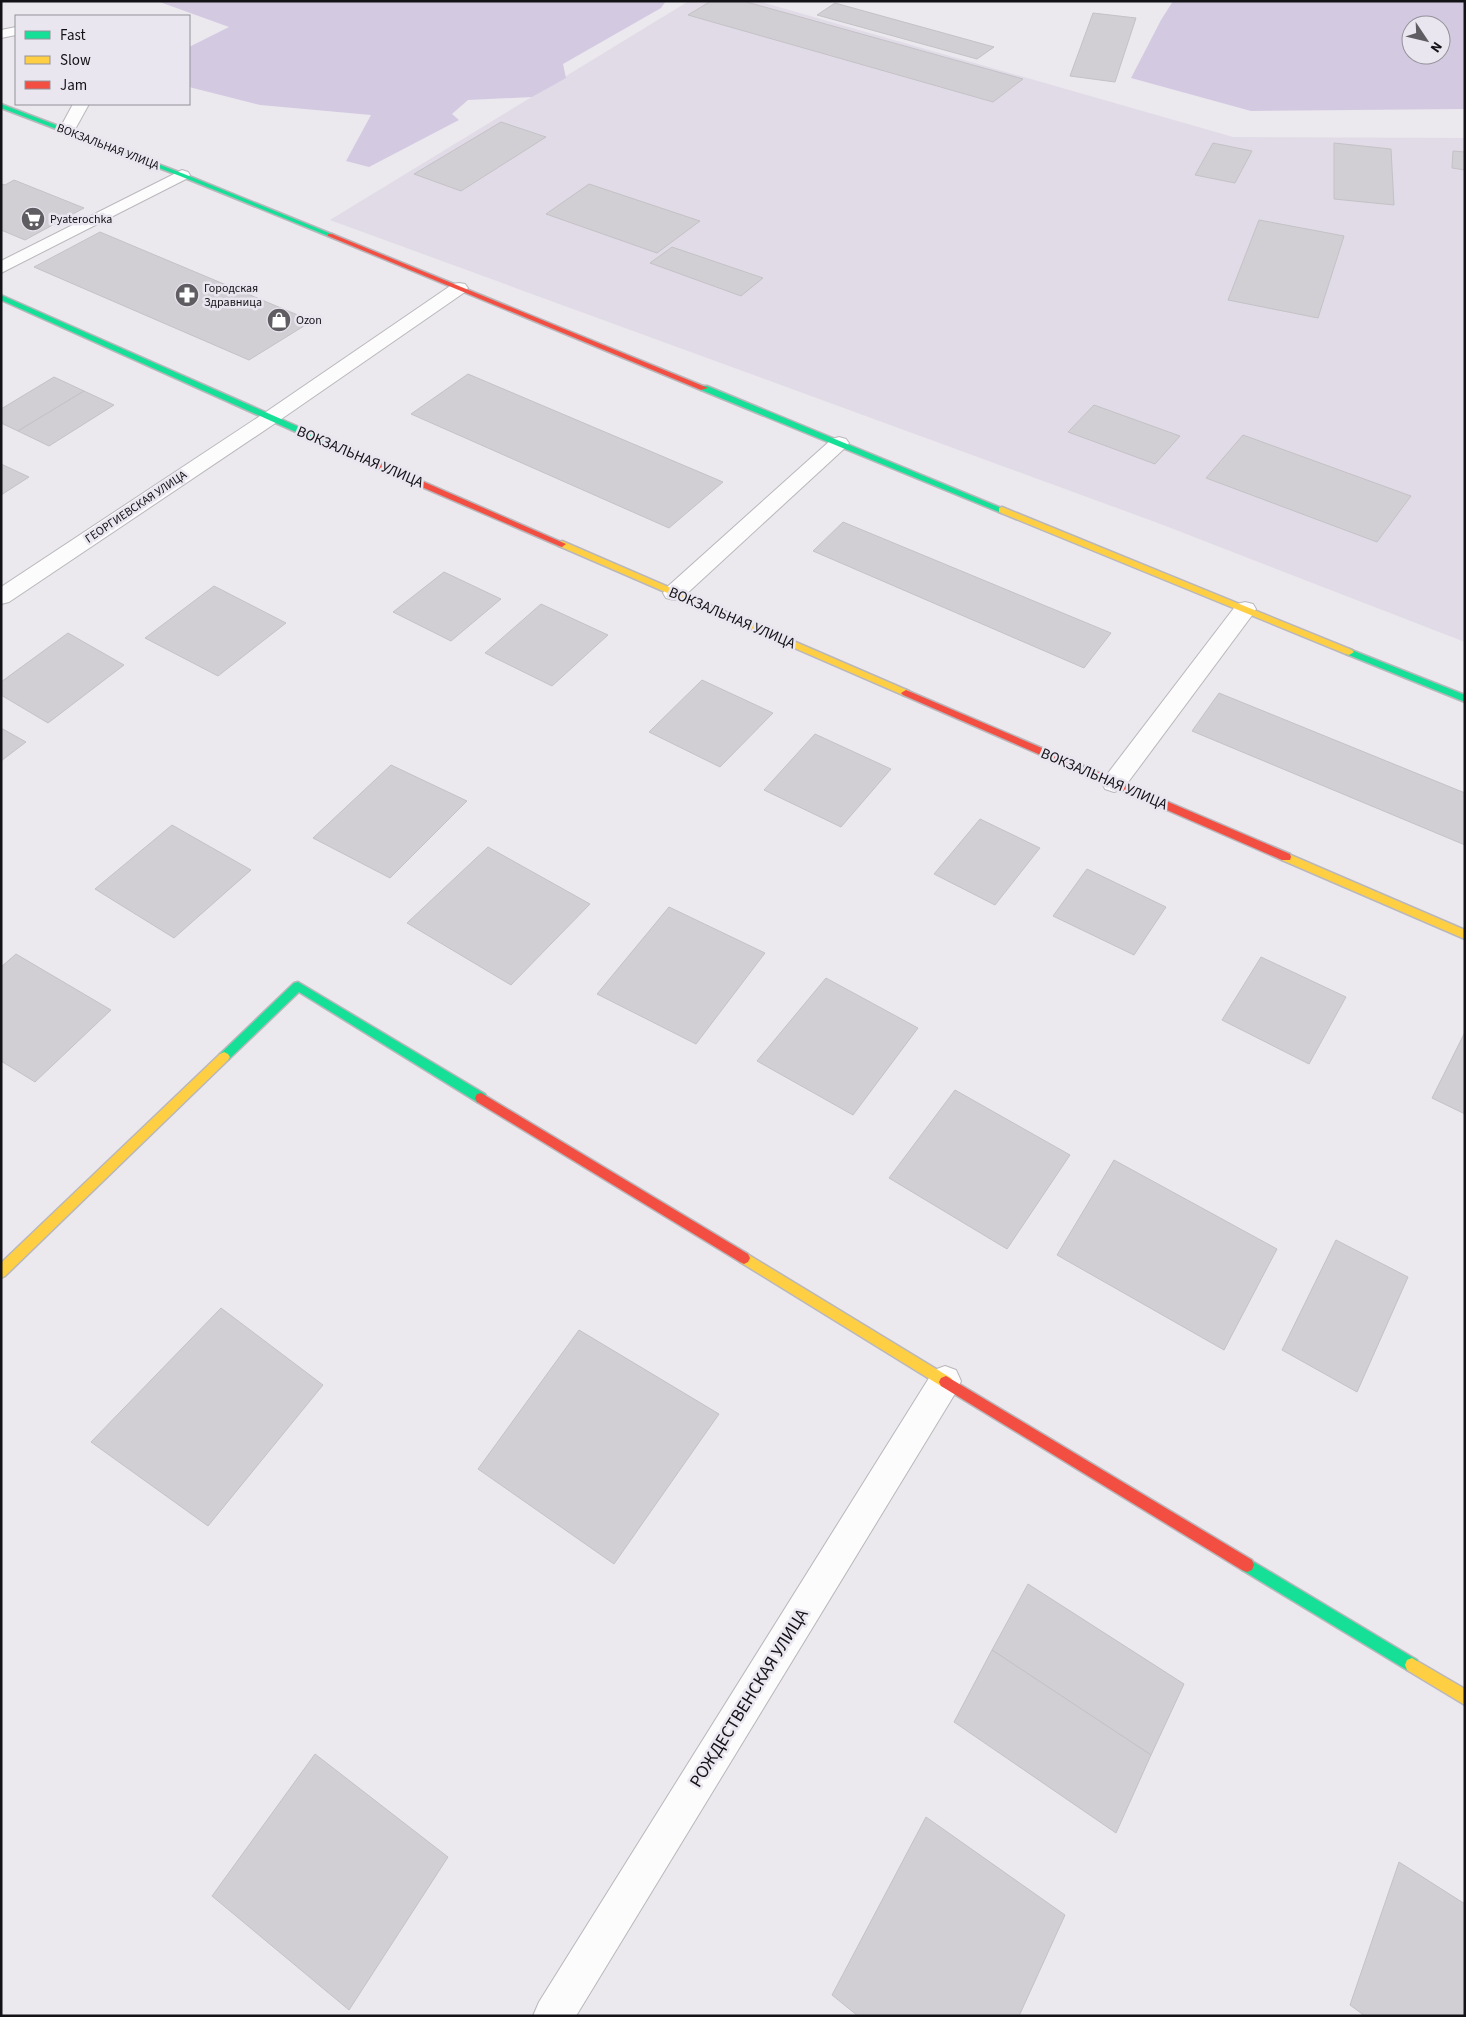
<svg xmlns="http://www.w3.org/2000/svg" width="1466" height="2017" font-family="'Source Sans 3',sans-serif">
	<rect width="100%" height="100%" fill="#ebe8ee"/>
	<path fill="#e0dbe7" d="M 689,1 L 758,1 L 1233,137 L 1465,138 L 1465,642 L 1158,523 L 330,220 Z"/>
	<g fill="#d3cae2" fill-rule="evenodd">
		<path d="M 157,1 L 666,1 L 661,8 L 563,64 L 566,78 L 532,97 L 468,100 L 452,114 L 459,120 L 369,167 L 346,161 L 371,115 L 260,105 L 189,87 L 189,47 L 229,27 Z"/>
		<path d="M 1173,1 L 1465,1 L 1465,109 L 1251,111 L 1131,78 L 1161,20 ZM 1411,25 L 1441,25 L 1441,55 L 1411,55 Z"/>
	</g>
	<g fill="#d1cfd4" stroke="#c4c2c6">
		<path d="M 711,1 L 743,1 L 1023,79 L 993,102 L 688,15 Z"/>
		<path d="M 835,3 L 994,47 L 977,59 L 817,15 Z"/>
		<path d="M 1093,13 L 1136,18 L 1115,82 L 1070,76 Z"/>
		<path d="M 501,122 L 546,137 L 461,191 L 414,174 Z"/>
		<path d="M 1213,143 L 1252,151 L 1235,183 L 1195,175 Z"/>
		<path d="M 1334,143 L 1391,149 L 1394,205 L 1334,199 Z"/>
		<path d="M 1453,151 L 1465,152 L 1465,170 L 1452,168 Z"/>
		<path d="M 14,180 L 84,208 L 25,240 L 1,230 L 1,184 L 5,185 Z"/>
		<path d="M 589,184 L 700,221 L 657,253 L 546,214 Z"/>
		<path d="M 1259,220 L 1344,236 L 1318,318 L 1228,300 Z"/>
		<path d="M 100,232 L 312,321 L 249,360 L 34,267 Z"/>
		<path d="M 672,247 L 763,278 L 741,296 L 650,263 Z"/>
		<path d="M 468,374 L 723,482 L 669,528 L 411,414 Z"/>
		<path d="M 54,377 L 84,391 L 18,431 L 1,423 L 1,409 Z"/>
		<path d="M 84,391 L 114,405 L 49,446 L 18,431 Z"/>
		<path d="M 1094,405 L 1180,436 L 1155,464 L 1068,432 Z"/>
		<path d="M 1243,435 L 1411,496 L 1377,542 L 1206,478 Z"/>
		<path d="M 1,464 L 29,477 L 1,495 Z"/>
		<path d="M 843,522 L 1111,633 L 1084,668 L 813,551 Z"/>
		<path d="M 444,572 L 501,599 L 451,641 L 393,612 Z"/>
		<path d="M 214,586 L 286,623 L 218,676 L 145,638 Z"/>
		<path d="M 541,604 L 608,635 L 552,686 L 485,653 Z"/>
		<path d="M 68,633 L 124,665 L 48,723 L 1,695 L 1,682 Z"/>
		<path d="M 702,680 L 773,713 L 720,767 L 649,732 Z"/>
		<path d="M 1219,693 L 1465,793 L 1465,845 L 1192,731 Z"/>
		<path d="M 1,728 L 26,742 L 1,761 Z"/>
		<path d="M 815,734 L 891,769 L 841,827 L 764,790 Z"/>
		<path d="M 391,765 L 467,801 L 390,878 L 313,838 Z"/>
		<path d="M 980,819 L 1040,848 L 995,905 L 934,874 Z"/>
		<path d="M 172,825 L 251,870 L 174,938 L 95,889 Z"/>
		<path d="M 488,847 L 590,904 L 511,985 L 407,923 Z"/>
		<path d="M 1087,869 L 1166,907 L 1134,955 L 1053,916 Z"/>
		<path d="M 669,907 L 765,953 L 696,1044 L 597,994 Z"/>
		<path d="M 16,954 L 111,1010 L 35,1082 L 1,1061 L 1,967 Z"/>
		<path d="M 1261,957 L 1346,997 L 1309,1064 L 1222,1020 Z"/>
		<path d="M 826,978 L 918,1028 L 853,1115 L 757,1061 Z"/>
		<path d="M 1465,1032 L 1465,1114 L 1432,1098 Z"/>
		<path d="M 955,1090 L 1070,1155 L 1007,1249 L 889,1178 Z"/>
		<path d="M 1114,1160 L 1277,1249 L 1224,1350 L 1057,1255 Z"/>
		<path d="M 1336,1240 L 1408,1277 L 1357,1392 L 1282,1350 Z"/>
		<path d="M 221,1308 L 323,1385 L 208,1526 L 91,1442 Z"/>
		<path d="M 579,1330 L 719,1414 L 614,1564 L 478,1469 Z"/>
		<path d="M 1028,1584 L 1184,1684 L 1151,1755 L 992,1650 Z"/>
		<path d="M 992,1650 L 1151,1755 L 1116,1833 L 954,1722 Z"/>
		<path d="M 315,1754 L 448,1857 L 349,2010 L 212,1896 Z"/>
		<path d="M 926,1817 L 1065,1915 L 1019,2016 L 858,2016 L 832,1995 Z"/>
		<path d="M 1399,1862 L 1465,1904 L 1465,2016 L 1365,2016 L 1350,2005 Z"/>
	</g>
	<g fill="none" stroke-linecap="round" stroke-linejoin="round">
		<g stroke="#b9b7bb" stroke-width="2">
			<g id="lane">
				<path d="M 16,27 L 16,35 L 1,38 L 1,30 Z"/>
				<path d="M 73,104 L 89,104 L 73,133 L 61,133 L 59,130 Z"/>
				<path d="M 839,437 L 846,439 L 849,443 L 846,447 L 682,598 L 674,600 L 666,598 L 663,593 L 666,588 L 832,439 Z"/>
				<path d="M 1245,602 L 1253,604 L 1256,609 L 1253,614 L 1123,789 L 1114,792 L 1105,789 L 1102,783 L 1105,777 L 1237,604 Z"/>
			</g>
		</g>
		<g stroke="#b9b7bb" stroke-width="2">
			<g id="street">
				<path d="M 182,170 L 188,172 L 190,175 L 188,178 L 1,273 L 1,261 Z"/>
				<path d="M 459,283 L 465,284 L 468,288 L 465,292 L 277,422 L 9,602 L 1,604 L 1,587 L 263,414 L 453,284 Z"/>
				<path d="M 945,1366 L 956,1370 L 961,1381 L 956,1392 L 576,2016 L 533,2016 L 539,2002 L 934,1370 Z"/>
			</g>
		</g>
		<g stroke="#b9b7bb" stroke-width="3">
			<g id="fast">
				<path d="M 1,104 L 184,174 L 334,235 L 328,236 L 180,176 L 1,108 Z"/>
				<path d="M 1,295 L 344,447 L 345,449 L 338,451 L 1,300 Z"/>
				<path d="M 701,386 L 707,386 L 1006,510 L 1002,513 L 999,512 L 701,390 Z"/>
				<path d="M 1349,649 L 1465,695 L 1465,702 L 1346,654 L 1344,652 Z"/>
				<path d="M 298,982 L 485,1094 L 487,1098 L 485,1102 L 481,1103 L 477,1102 L 299,992 L 228,1060 L 220,1060 L 218,1057 L 220,1054 L 294,983 Z"/>
				<path d="M 1247,1558 L 1417,1660 L 1419,1665 L 1417,1670 L 1412,1672 L 1407,1670 L 1242,1570 L 1240,1565 L 1242,1560 Z"/>
			</g>
		</g>
		<g stroke="#b9b7bb" stroke-width="3">
			<g id="slow">
				<path d="M 1002,507 L 1352,650 L 1354,652 L 1349,655 L 1346,654 L 999,512 L 999,508 Z"/>
				<path d="M 562,541 L 909,691 L 911,693 L 906,696 L 903,695 L 559,546 L 558,544 Z"/>
				<path d="M 1286,853 L 1465,930 L 1465,939 L 1282,860 L 1281,857 L 1282,854 Z"/>
				<path d="M 224,1052 L 228,1054 L 230,1057 L 228,1060 L 5,1276 L 1,1278 L 1,1263 L 220,1054 Z"/>
				<path d="M 744,1252 L 951,1378 L 953,1382 L 951,1386 L 946,1388 L 941,1386 L 740,1262 L 738,1258 L 740,1254 Z"/>
				<path d="M 1412,1658 L 1465,1689 L 1465,1705 L 1407,1670 L 1405,1665 L 1407,1660 Z"/>
			</g>
		</g>
		<g stroke="#b9b7bb" stroke-width="3">
			<g id="jam">
				<path d="M 328,234 L 332,234 L 708,388 L 701,390 L 328,236 Z"/>
				<path d="M 338,447 L 344,447 L 566,544 L 562,547 L 559,546 L 338,451 Z"/>
				<path d="M 906,690 L 1290,854 L 1291,857 L 1290,860 L 1282,860 L 903,695 L 901,693 Z"/>
				<path d="M 481,1093 L 748,1254 L 750,1258 L 748,1262 L 744,1264 L 740,1262 L 477,1102 L 475,1098 L 477,1094 Z"/>
				<path d="M 946,1376 L 1252,1560 L 1254,1565 L 1252,1570 L 1247,1572 L 1242,1570 L 941,1386 L 939,1382 L 941,1378 Z"/>
			</g>
		</g>
		<use href="#lane" fill="#fcfcfc" fill-rule="evenodd"/>
		<use href="#street" fill="#fcfcfc" fill-rule="evenodd"/>
		<use href="#fast" fill="#16e098" fill-rule="evenodd"/>
		<use href="#slow" fill="#ffcf43" fill-rule="evenodd"/>
		<use href="#jam" fill="#f24e42" fill-rule="evenodd"/>
	</g>
	<defs>
		<g id="supermarket-disc" transform="scale(1.25)"><circle r="9.5" fill="#5f5d62" stroke="#eae6f0"/><path d="M-6-5.5h2.5l.6 2H6L4.5 2H-2.5L-4.4-4H-6ZM-1.5 3.2a1.3 1.3 0 1 0 .1 0ZM3 3.2a1.3 1.3 0 1 0 .1 0Z" fill="#fff"/></g>
		<g id="pharmacy-disc" transform="scale(1.25)"><circle r="9.5" fill="#5f5d62" stroke="#eae6f0"/><path d="M-2-6h4v4h4v4h-4v4h-4v-4h-4v-4h4Z" fill="#fff"/></g>
		<g id="shop-disc" transform="scale(1.25)"><circle r="9.5" fill="#5f5d62" stroke="#eae6f0"/><path d="M-5-2.5h2.3a2.7 3.5 0 0 1 5.4 0H5L5.5 6h-11ZM-1.5-2.5h3a1.5 2.3 0 0 0-3 0Z" fill="#fff"/></g>
	</defs>
	<g fill-rule="evenodd">
		<use href="#supermarket-disc" x="33" y="219"/>
		<use href="#pharmacy-disc" x="187" y="295"/>
		<use href="#shop-disc" x="279" y="320"/>
	</g>
	<g text-anchor="middle" dominant-baseline="central" stroke-width="5" stroke-linejoin="round" paint-order="stroke">
		<g font-size="12" fill="#131216" stroke="#eae6f0">
			<text transform="translate(108 147) rotate(21)">ВОКЗАЛЬНАЯ УЛИЦА</text>
			<text transform="translate(136 507) rotate(-34)">ГЕОРГИЕВСКАЯ УЛИЦА</text>
		</g>
		<g font-size="12" fill="#131216" stroke="#eae6f0" text-anchor="start">
			<text x="50" y="219">Pyaterochka</text>
			<text x="204" y="288">Городская<tspan x="204" dy="14">Здравница</tspan></text>
			<text x="296" y="320">Ozon</text>
		</g>
		<g font-size="15" fill="#131216" stroke="#eae6f0">
			<text transform="translate(360 457) rotate(23)">ВОКЗАЛЬНАЯ УЛИЦА</text>
			<text transform="translate(732 618) rotate(23)">ВОКЗАЛЬНАЯ УЛИЦА</text>
			<text transform="translate(1104 779) rotate(23)">ВОКЗАЛЬНАЯ УЛИЦА</text>
		</g>
		<g font-size="18" fill="#131216" stroke="#eae6f0">
			<text transform="translate(749 1698) rotate(-58)">РОЖДЕСТВЕНСКАЯ УЛИЦА</text>
		</g>
	</g>
	<rect width="1466" height="2017" fill="none" stroke="#131216" stroke-width="5"/>
	<rect x="15" y="15" width="175" height="90" fill="#eae6f0" stroke="#949199"/>
	<rect x="25" y="31" width="25" height="8" fill="#16e098" stroke="#949199"/>
	<text x="60" y="40" font-size="15" fill="#131216">Fast</text>
	<rect x="25" y="56" width="25" height="8" fill="#ffcf43" stroke="#949199"/>
	<text x="60" y="65" font-size="15" fill="#131216">Slow</text>
	<rect x="25" y="81" width="25" height="8" fill="#f24e42" stroke="#949199"/>
	<text x="60" y="90" font-size="15" fill="#131216">Jam</text>
	<g transform="translate(1426 40) rotate(125)"><circle r="24" fill="#eae6f0" stroke="#949199"/>
	<path d="M0-4L9 19L0 12L-9 19Z" fill="#5f5d62"/>
	<text y="-8" font-size="14" font-weight="bold" text-anchor="middle" fill="#131216">N</text>
	</g>
</svg>
